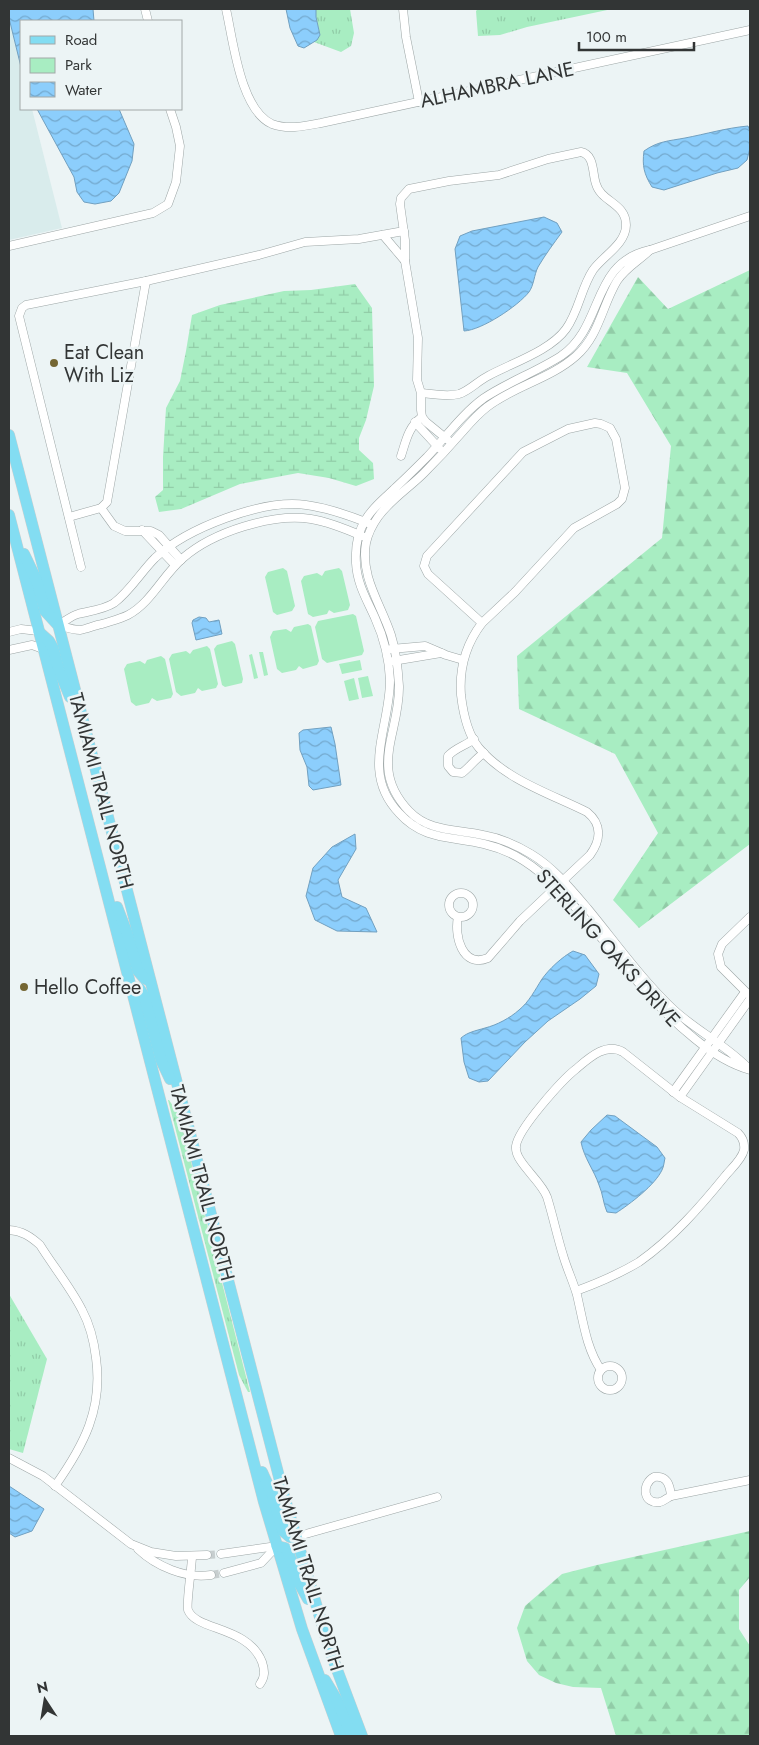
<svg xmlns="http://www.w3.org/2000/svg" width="759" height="1745" font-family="Jost,sans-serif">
	<defs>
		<pattern id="grass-tufts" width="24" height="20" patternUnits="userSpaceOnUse" patternTransform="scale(1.25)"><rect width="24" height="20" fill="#a8edc2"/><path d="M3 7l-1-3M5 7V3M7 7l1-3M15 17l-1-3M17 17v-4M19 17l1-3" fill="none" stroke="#91cca7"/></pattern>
		<pattern id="forest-firs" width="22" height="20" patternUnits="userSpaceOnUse" patternTransform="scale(1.25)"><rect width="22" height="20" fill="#a8edc2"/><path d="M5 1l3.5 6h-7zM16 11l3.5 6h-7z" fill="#91cca7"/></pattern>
		<pattern id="wetland-marsh" width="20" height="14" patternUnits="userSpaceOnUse" patternTransform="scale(1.25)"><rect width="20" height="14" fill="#a8edc2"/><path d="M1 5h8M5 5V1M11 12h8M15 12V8" fill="none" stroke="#91cca7"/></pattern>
		<pattern id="water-waves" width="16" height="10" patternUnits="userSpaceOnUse" patternTransform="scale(1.25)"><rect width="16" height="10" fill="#8ccefc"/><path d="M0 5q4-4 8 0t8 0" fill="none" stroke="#73a8cd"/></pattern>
	</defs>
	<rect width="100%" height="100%" fill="#ecf4f5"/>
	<path fill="#d9ecec" d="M 9,18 L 21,67 L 21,109 L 32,109 L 62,228 L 9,240 Z"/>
	<g fill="url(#grass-tufts)">
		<path d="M 316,9 L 350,9 L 354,33 L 351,46 L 341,52 L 314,42 L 320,35 L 316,17 Z"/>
		<path d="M 478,9 L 612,9 L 527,27 L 500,35 L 478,36 L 476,11 Z"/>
		<path d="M 168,1100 L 169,1100 L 179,1115 L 250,1392 L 248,1392 L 239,1375 Z"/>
		<path d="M 9,1294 L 47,1359 L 23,1453 L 9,1449 Z"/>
	</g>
	<g fill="url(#forest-firs)">
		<path d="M 750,270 L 750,844 L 639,928 L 613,900 L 658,833 L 615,754 L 519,709 L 517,656 L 662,538 L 671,446 L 627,373 L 587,367 L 638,277 L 668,309 Z"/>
		<path d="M 750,1531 L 750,1577 L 739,1590 L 739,1629 L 750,1646 L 750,1736 L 616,1736 L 601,1688 L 573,1687 L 556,1683 L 539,1675 L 527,1661 L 517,1628 L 525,1606 L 562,1574 L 597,1565 Z"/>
	</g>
	<path fill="url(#wetland-marsh)" d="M 355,284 L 372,308 L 374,386 L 366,420 L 359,438 L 359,450 L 373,463 L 374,479 L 356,486 L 329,478 L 298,473 L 240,484 L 181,509 L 159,512 L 155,497 L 163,490 L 163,457 L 166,408 L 180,381 L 186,351 L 192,315 L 220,305 L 284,291 L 311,290 Z"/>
	<g fill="#a8edc2">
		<path d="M 283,568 L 287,571 L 295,606 L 292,611 L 277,615 L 273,612 L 265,577 L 268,572 Z"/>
		<path d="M 339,568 L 342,571 L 350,605 L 348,610 L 334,613 L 329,610 L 327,614 L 313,617 L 308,614 L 301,581 L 304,576 L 317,573 L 322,576 L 325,571 Z"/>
		<path d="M 353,614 L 356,616 L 364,651 L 362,655 L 327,663 L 322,659 L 315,627 L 318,621 Z"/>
		<path d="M 308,624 L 311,626 L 319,661 L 317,665 L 303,669 L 299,666 L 296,670 L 282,673 L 277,669 L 270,637 L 273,631 L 286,629 L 291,632 L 294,627 Z"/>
		<path d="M 232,641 L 235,644 L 243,679 L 242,683 L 225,687 L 222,685 L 214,649 L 217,645 Z"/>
		<path d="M 207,646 L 210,649 L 218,684 L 216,688 L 202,691 L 198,688 L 195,693 L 181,696 L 176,692 L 169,659 L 172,654 L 186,651 L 190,654 L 193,650 Z"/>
		<path d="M 259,652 L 263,652 L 268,675 L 264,676 Z"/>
		<path d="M 252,654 L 258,678 L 254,679 L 249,655 Z"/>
		<path d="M 161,656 L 165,659 L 173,694 L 171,698 L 157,701 L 152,698 L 149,703 L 136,706 L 131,702 L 124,669 L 127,664 L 140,661 L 145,664 L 147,660 Z"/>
		<path d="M 360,660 L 362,670 L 342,674 L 339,664 Z"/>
		<path d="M 368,676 L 373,696 L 362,698 L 358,678 Z"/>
		<path d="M 354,678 L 359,699 L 349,701 L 344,681 Z"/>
	</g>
	<g fill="url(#water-waves)" stroke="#71a0c0">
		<path d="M 9,9 L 93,9 L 94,21 L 21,21 L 21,67 L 9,18 Z"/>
		<path d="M 286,9 L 316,9 L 316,17 L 320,35 L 317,40 L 304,48 L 298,46 L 290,28 Z"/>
		<path d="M 37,109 L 119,109 L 134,144 L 132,161 L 119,193 L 111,201 L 95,204 L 84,202 L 77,192 L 74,177 Z"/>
		<path d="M 748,126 L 750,131 L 750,148 L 747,160 L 738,168 L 717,173 L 664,190 L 652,187 C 644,174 642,166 644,151 C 658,141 669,141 685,138 C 706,134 726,128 748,126 Z"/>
		<path d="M 544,217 L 557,223 L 562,232 C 554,243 545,255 538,267 C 534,275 534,285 529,292 C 518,306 482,330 464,331 L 455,249 L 460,236 L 472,231 Z"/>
		<path d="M 199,617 L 206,618 L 209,622 L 219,620 L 222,634 L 196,640 L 192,623 L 193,620 Z"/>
		<path d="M 331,727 L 335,744 L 341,785 L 313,790 L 309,786 L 307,767 L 300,750 L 299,733 L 303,730 Z"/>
		<path d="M 355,834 L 356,849 L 338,880 L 342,897 L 366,908 L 377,932 L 337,931 L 315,920 L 306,896 L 313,868 L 332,847 Z"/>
		<path d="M 573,951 L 585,955 L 599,974 L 596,986 L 580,999 L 548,1021 L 525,1042 L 488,1081 L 479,1082 L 469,1078 L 464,1062 L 461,1038 C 468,1032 475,1031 485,1028 C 497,1025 510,1018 519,1010 C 529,1002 535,990 542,979 C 549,969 562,957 573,951 Z"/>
		<path d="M 607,1115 L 615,1116 L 657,1147 L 665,1158 C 664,1162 664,1166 662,1170 C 655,1185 630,1204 616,1213 L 607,1212 C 603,1203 603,1194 599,1185 C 594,1170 584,1158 581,1142 L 591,1130 Z"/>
		<path d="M 9,1486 L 44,1509 L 32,1531 L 15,1537 L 9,1533 Z"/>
	</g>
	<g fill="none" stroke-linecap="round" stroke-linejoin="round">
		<g stroke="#c7cecf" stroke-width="8" stroke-dasharray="8 4" stroke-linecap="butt">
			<path d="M 207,1555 L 221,1554"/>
			<path d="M 211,1575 L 224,1573"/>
		</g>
		<g stroke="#9da6a6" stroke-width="9">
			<g id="minor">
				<path d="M 145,9 L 148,21"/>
				<path d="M 226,9 C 233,39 240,110 272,124 C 288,130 305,126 321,123 L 750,30"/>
				<path d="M 403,9 L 406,37 L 419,102"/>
				<path d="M 383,235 L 405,261"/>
				<path d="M 9,246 L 153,213 L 168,204 L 176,182 L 180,146 L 176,127 L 170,109"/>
				<path d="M 650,250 C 640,260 625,268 617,281 C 602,306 599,336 576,356 C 550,379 514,386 487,407 C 478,414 470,423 463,431 C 450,446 437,460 424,473 C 409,488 390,500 378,517 C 373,524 368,534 366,543 C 360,577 381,604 391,635 C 396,651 398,669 399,686 C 400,733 368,768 409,811 C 429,832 456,829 483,835 C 500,838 516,845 531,854 C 553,867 571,889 588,909 C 616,943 642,980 674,1010 C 698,1032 728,1046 750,1070 C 729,1064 712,1053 695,1039 C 640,995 606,937 558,889 C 536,867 514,851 484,844 C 452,836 424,841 399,813 C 360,772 390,728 390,680 C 389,658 384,638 375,618 C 367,600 357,584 356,563 C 355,548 357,533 366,519 C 373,507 384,499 394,489 C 405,479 416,468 427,457 C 446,437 462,414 484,398 C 508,382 536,372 561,356 C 605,326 590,263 650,250 Z"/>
				<path d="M 650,250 L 750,216"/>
				<path d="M 421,393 C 432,394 447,397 459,394 C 469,391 478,381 488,376 C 512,363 550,351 566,329 C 579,311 581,288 593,270 C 603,256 626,244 626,225 C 626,203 601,202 596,184 C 592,173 595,155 581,152 L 548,159 L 499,175 L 449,181 L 409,189 L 401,198 L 400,204 L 405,240 L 405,261 L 418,338 L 417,380 L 421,393 L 421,410 L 422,417 L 426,422 L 448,440"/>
				<path d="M 415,422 L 439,448"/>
				<path d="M 595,423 L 601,424 L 610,428 L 616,439 L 625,488 L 622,499 L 617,504 L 574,528 L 515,592 L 482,623 L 428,574 L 424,566 L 427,556 L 523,452 L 568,429 Z"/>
				<path d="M 401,456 C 406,441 408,427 422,417"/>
				<path d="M 101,508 L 114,526 L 125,531 L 151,531 L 159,535 L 181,560"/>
				<path d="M 69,517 L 101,508 L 107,502 L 146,281"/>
				<path d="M 142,530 L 175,565"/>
				<path d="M 81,567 L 19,316 L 22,308 L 26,305 L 146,281 L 259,255 L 305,242 L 359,239 L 404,231"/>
				<path d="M 58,625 C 64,622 71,616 78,614 C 89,611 103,610 114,603 C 130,591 141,572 155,558 C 187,528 262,499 306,505 C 328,508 348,515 368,523"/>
				<path d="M 58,625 C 65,627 73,630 80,630 C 87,629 95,625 102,624 C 111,621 120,619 128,615 C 151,603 163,575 183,558 C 213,532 272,513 311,519 C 329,522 346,529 362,536"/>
				<path d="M 9,632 L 21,629 L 38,631"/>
				<path d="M 391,649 L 425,646 L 446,655 L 463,660"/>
				<path d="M 9,650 L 32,645 L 43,649"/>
				<path d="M 393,661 L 441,653"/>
				<path d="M 474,739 C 465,746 455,748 448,756 L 448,766 L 453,772 L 462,773 C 470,767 475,759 484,753"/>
				<circle cx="461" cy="905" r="12"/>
				<path d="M 458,917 C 454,935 462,969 488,958 L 520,921 L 590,855 C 601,840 602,824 587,812 C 551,794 506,780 479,748 C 468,735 463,712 461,695 C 459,668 466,644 482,623"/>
				<path d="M 748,994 L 721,967 L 718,954 L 722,944 L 750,917"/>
				<path d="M 673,1092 L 745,992"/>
				<path d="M 680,1097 L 750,999"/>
				<path d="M 9,1230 C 22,1231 30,1236 40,1245 C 53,1266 71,1288 82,1310 C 90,1325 94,1341 96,1358 C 103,1409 84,1445 55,1486"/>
				<path d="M 576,1291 C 598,1283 619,1274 639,1262 C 673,1238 700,1207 726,1175 C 732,1168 742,1159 744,1150 C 745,1143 742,1137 738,1133 L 680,1097 L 623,1052 C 606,1042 589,1058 576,1069 C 562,1080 518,1129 516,1146 C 514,1162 541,1180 547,1197 C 553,1216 557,1236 563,1255 C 567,1269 573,1281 577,1295 C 583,1320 586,1348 601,1370"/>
				<circle cx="610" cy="1378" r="12"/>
				<path d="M 9,1458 L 43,1476 L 131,1544 L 151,1552 L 176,1556 L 207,1555"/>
				<path d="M 654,1477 C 667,1475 670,1485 671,1496 C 667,1498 664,1501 660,1502 C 643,1505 641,1484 654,1477 Z"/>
				<path d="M 671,1496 L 750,1480"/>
				<path d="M 295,1537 L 437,1497"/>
				<path d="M 138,1549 C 156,1566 185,1579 211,1575"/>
				<path d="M 221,1554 L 277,1546"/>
				<path d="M 192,1556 C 192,1566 186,1604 188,1610 C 196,1631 248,1626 262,1662 C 265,1671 265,1677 260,1684"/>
				<path d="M 224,1573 L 261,1563 L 277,1546"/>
			</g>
		</g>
		<g stroke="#cecfcf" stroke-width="12">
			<g id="primary">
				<path d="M 9,435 L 284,1496 L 330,1651 L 362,1736"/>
				<path d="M 9,515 L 264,1502 L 302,1629 L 341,1736"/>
				<path d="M 24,554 L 36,579 L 45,611 L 57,624"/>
				<path d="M 39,632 L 49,641 L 53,648 L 59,670 L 70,697"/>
				<path d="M 117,907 L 127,933 L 138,971 L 144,978 L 150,981"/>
				<path d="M 131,987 L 139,988 L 144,996 L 161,1060 L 170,1079"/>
				<path d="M 262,1472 L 272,1494 L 283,1531 L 290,1537 L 295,1537"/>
				<path d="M 277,1546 L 285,1548 L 288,1551 L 298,1581 L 308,1599"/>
				<path d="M 325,1680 L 337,1700 L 352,1736"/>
			</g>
		</g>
		<use href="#minor" stroke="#fff" stroke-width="8"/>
		<use href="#primary" stroke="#83ddf2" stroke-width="11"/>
	</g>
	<g fill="#746633" stroke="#ecf4f5" stroke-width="2">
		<circle cx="54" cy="363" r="5"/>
		<circle cx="24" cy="987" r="5"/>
	</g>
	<g text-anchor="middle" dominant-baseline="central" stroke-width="5" stroke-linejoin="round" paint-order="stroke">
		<g font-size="20" fill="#323535" stroke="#ecf4f5">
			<text transform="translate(497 85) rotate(-12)">ALHAMBRA LANE</text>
			<text transform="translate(101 791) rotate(75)">TAMIAMI TRAIL NORTH</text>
			<text transform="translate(608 948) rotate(48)">STERLING OAKS DRIVE</text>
			<text transform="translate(202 1183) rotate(75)">TAMIAMI TRAIL NORTH</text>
			<text transform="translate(308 1574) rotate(73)">TAMIAMI TRAIL NORTH</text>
		</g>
		<g font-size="20" fill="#323535" stroke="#ecf4f5" text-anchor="start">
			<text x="64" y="352">Eat Clean<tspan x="64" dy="23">With Liz</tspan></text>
			<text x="34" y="987">Hello Coffee</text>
		</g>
	</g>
	<rect width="759" height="1745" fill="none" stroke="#323535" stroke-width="20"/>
	<rect x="20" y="20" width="162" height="90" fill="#ecf4f5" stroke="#a2a8a8"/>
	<rect x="30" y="36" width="25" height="8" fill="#83ddf2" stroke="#a2a8a8"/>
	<text x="65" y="45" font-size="15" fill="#323535">Road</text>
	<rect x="30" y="58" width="25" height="15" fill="#a8edc2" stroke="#a2a8a8"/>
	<text x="65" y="70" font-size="15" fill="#323535">Park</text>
	<rect x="30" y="82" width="25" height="15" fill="url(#water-waves)" stroke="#a2a8a8"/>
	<text x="65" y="95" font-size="15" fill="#323535">Water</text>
	<g transform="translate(45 1700) rotate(348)" stroke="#ecf4f5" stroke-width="4" paint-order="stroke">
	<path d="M0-4L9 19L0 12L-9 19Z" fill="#323535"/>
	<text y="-8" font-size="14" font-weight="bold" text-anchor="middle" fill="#323535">N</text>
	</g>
	<path d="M579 42v8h115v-8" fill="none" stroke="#323535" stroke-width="2.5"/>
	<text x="586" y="42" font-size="15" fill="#323535" stroke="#ecf4f5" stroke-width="4" paint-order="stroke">100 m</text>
</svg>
